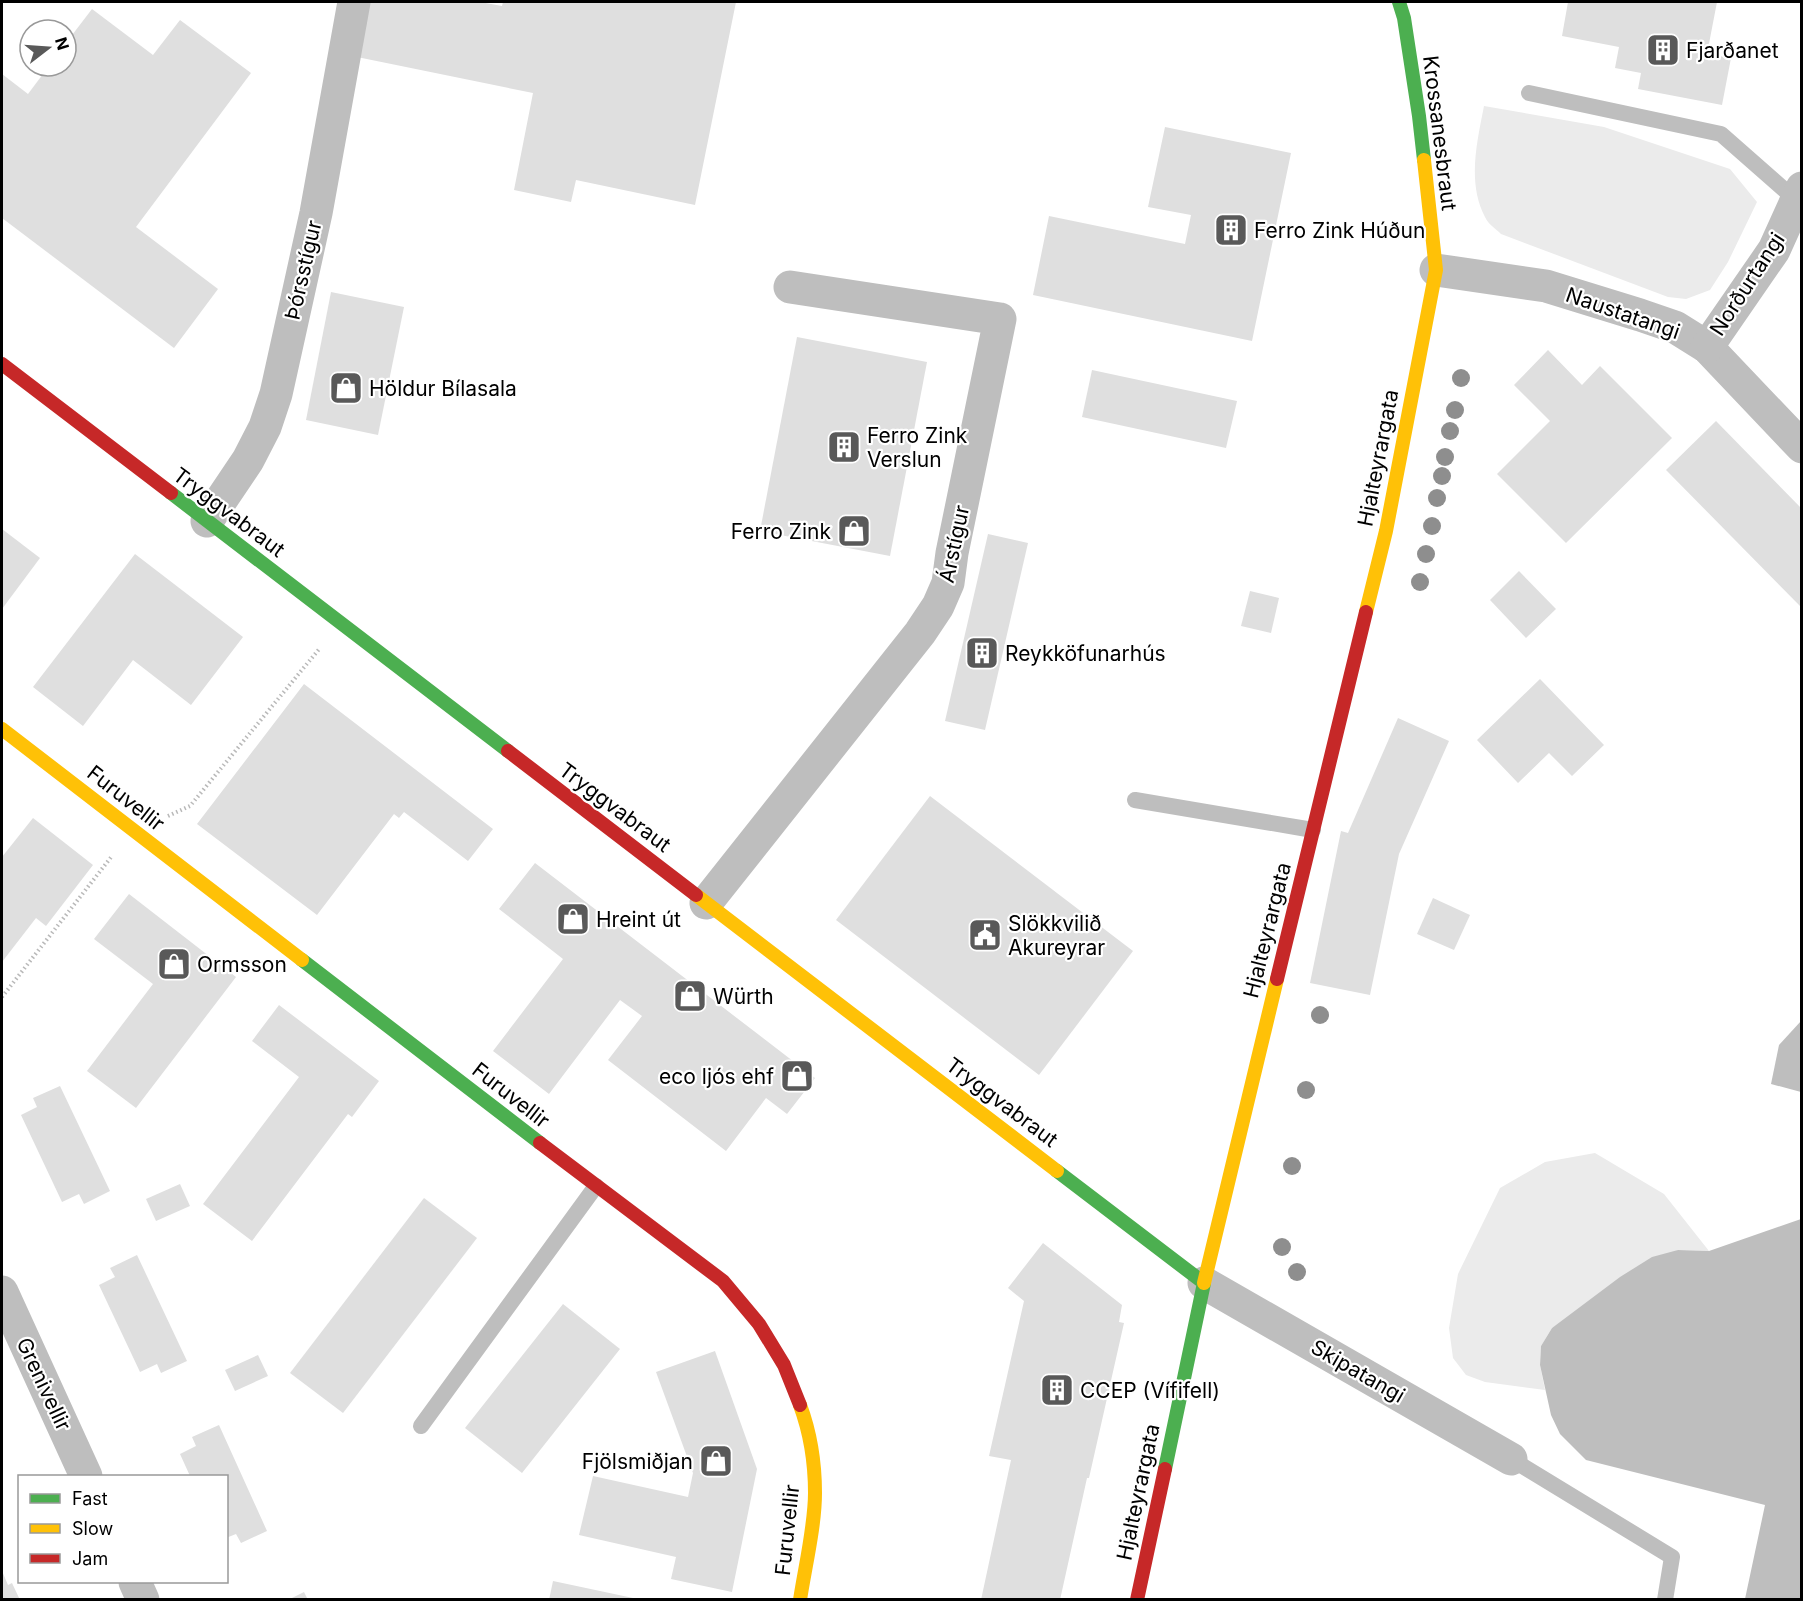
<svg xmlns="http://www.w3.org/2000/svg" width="1803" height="1601" font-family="Inter,sans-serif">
	<rect width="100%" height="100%" fill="#fff"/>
	<g fill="#ebebeb">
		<path d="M 1484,106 L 1604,127 L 1730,169 L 1757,202 L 1728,262 L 1710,290 L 1686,299 L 1668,297 L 1501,234 C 1496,229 1488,224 1485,217 C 1467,183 1477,142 1484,106 Z"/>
		<path d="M 1595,1153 L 1664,1194 L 1709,1251 L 1678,1250 L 1552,1328 L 1541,1346 L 1540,1365 L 1545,1390 L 1485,1382 L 1466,1375 L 1453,1358 L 1449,1328 L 1458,1274 L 1500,1188 L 1545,1162 Z"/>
	</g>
	<g fill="#bebebe">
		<path d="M 1801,1021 L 1801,1092 L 1771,1084 L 1779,1045 Z"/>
		<path d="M 1801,1219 L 1801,1599 L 1745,1599 L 1765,1505 L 1586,1460 L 1560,1434 L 1551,1415 L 1540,1365 L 1541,1346 L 1552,1328 L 1620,1277 L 1652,1257 L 1678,1250 L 1709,1251 Z"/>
	</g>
	<g fill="#dfdfdf">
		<path d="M 368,2 L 480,2 L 502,6 L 503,2 L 736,2 L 695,205 L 576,180 L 571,202 L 514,190 L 533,93 L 357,57 Z"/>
		<path d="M 1568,2 L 1717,2 L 1707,54 L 1731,58 L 1722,105 L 1638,89 L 1641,73 L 1615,68 L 1619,47 L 1562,36 Z"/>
		<path d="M 92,9 L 153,55 L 180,20 L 251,73 L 136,227 L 218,289 L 174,348 L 2,218 L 2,74 L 28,94 L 49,66 L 66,66 L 66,43 Z"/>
		<path d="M 1165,127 L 1291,153 L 1252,341 L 1033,295 L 1049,216 L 1185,244 L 1191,215 L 1148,207 Z"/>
		<path d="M 331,292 L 404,307 L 378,435 L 306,420 Z"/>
		<path d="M 797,337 L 927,362 L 890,556 L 760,531 Z"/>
		<path d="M 1548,350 L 1582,385 L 1600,366 L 1672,438 L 1566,543 L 1497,474 L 1550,421 L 1514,385 Z"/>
		<path d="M 1092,370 L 1237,401 L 1226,448 L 1082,417 Z"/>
		<path d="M 1716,421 L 1802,509 L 1802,608 L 1666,470 Z"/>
		<path d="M 2,529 L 40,558 L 2,609 Z"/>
		<path d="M 988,534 L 1028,543 L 985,730 L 945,721 Z"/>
		<path d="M 135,554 L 243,637 L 191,705 L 133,660 L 83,726 L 33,687 Z"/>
		<path d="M 1519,571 L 1556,609 L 1526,638 L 1490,600 Z"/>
		<path d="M 1250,591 L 1279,598 L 1271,633 L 1241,626 Z"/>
		<path d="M 1540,679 L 1604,745 L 1572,776 L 1549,753 L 1518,783 L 1477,740 Z"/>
		<path d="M 304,684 L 493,829 L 468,861 L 404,812 L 399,818 L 394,814 L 317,915 L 197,824 Z"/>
		<path d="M 1398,718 L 1449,741 L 1399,854 L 1370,995 L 1310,983 L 1341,831 L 1348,833 Z"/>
		<path d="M 930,796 L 1133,951 L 1039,1075 L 836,920 Z"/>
		<path d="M 33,818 L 93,865 L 46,926 L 36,918 L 2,962 L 2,857 Z"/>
		<path d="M 535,863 L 815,1078 L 787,1114 L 766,1098 L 726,1151 L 608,1060 L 642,1016 L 620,1000 L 549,1094 L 493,1051 L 563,959 L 499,909 Z"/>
		<path d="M 129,894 L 236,977 L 136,1108 L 87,1071 L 153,984 L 94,939 Z"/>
		<path d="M 1433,898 L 1470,915 L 1454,950 L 1417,934 Z"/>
		<path d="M 279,1005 L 379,1081 L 352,1117 L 348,1114 L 252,1241 L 203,1204 L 299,1077 L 252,1041 Z"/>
		<path d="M 60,1086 L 110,1191 L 84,1204 L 79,1194 L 62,1202 L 21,1115 L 37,1107 L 33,1098 Z"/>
		<path d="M 180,1184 L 190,1206 L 156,1221 L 146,1199 Z"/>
		<path d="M 424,1198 L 477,1238 L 343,1413 L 290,1373 Z"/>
		<path d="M 1043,1243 L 1122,1305 L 1119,1322 L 1124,1323 L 1089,1478 L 1087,1478 L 1060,1600 L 981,1600 L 1011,1460 L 989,1456 L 1024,1301 L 1008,1288 Z"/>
		<path d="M 137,1255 L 187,1361 L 161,1373 L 157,1364 L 140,1372 L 99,1285 L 115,1277 L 110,1268 Z"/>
		<path d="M 563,1304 L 620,1349 L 522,1473 L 465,1428 Z"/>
		<path d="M 715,1351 L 757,1469 L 732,1592 L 671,1579 L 676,1557 L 579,1535 L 593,1476 L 688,1497 L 693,1473 L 656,1372 Z"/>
		<path d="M 258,1355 L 268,1376 L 235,1391 L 225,1370 Z"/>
		<path d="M 219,1425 L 267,1531 L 241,1543 L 236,1534 L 226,1538 L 226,1476 L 190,1476 L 180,1454 L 196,1446 L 192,1437 Z"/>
		<path d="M 2,1571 L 8,1585 L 12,1583 L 20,1600 L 2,1600 Z"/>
		<path d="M 553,1581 L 633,1598 L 633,1600 L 549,1600 Z"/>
		<path d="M 304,1592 L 308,1600 L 288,1600 Z"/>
	</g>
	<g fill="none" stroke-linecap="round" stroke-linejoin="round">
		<g stroke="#b9b9b9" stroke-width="4" stroke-dasharray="1.5 3" stroke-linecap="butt">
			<path d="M 168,816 L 190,806 L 320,648"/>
			<path d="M 2,997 L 112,856"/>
		</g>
		<g stroke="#bebebe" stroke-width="16">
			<path d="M 1529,93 L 1721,134 L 1796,200"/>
			<path d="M 1135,800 L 1313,830"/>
			<path d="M 421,1426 L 596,1186"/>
			<path d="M 1511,1459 L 1672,1557 L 1665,1600"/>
		</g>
		<g stroke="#bebebe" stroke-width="33">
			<path d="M 1436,270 L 1546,286 L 1640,315 L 1675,327 L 1707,347 L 1802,447"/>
			<path d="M 1707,347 L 1774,250 L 1802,188"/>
			<path d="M 207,521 L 248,460 L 265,427 L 276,394 L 316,213 L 354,2"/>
			<path d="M 706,903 L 920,633 L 938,606 L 948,583 L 952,553 L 1000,319 L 790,287"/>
			<path d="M 1204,1283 L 1511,1459"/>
			<path d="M 2,1292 L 86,1476"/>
			<path d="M 135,1582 L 143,1600"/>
		</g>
		<g stroke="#4caf50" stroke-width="14">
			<path d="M 1399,2 L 1404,18 L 1419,116 L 1424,160"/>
			<path d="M 171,493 L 508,751"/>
			<path d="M 302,960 L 540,1143"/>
			<path d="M 1057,1171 L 1204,1283 L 1165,1469"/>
		</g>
		<g stroke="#ffc107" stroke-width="14">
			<path d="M 1366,612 L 1386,531 L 1436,270 L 1424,160"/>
			<path d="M 2,729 L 302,960"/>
			<path d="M 696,895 L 1057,1171"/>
			<path d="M 1204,1283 L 1277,979"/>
			<path d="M 800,1405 C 810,1432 815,1465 815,1493 C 815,1526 805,1567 800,1600"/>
		</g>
		<g stroke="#c62828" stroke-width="14">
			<path d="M 2,364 L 171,493"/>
			<path d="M 508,751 L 696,895"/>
			<path d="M 1277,979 L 1366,612"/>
			<path d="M 540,1143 L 723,1281 L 759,1324 L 784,1365 L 800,1405"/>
			<path d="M 1137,1600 L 1165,1469"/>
		</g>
	</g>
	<g fill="#8e8e8e">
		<circle cx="1461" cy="378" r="9"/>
		<circle cx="1455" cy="410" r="9"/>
		<circle cx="1450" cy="431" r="9"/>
		<circle cx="1445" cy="457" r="9"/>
		<circle cx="1442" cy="476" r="9"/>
		<circle cx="1437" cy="498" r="9"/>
		<circle cx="1432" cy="526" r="9"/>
		<circle cx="1426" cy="554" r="9"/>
		<circle cx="1420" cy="582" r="9"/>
		<circle cx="1320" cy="1015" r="9"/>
		<circle cx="1306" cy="1090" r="9"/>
		<circle cx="1292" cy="1166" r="9"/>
		<circle cx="1282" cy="1247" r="9"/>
		<circle cx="1297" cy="1272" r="9"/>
	</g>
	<defs>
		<g id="building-square" transform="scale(1.725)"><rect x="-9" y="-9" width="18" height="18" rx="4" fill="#595959" stroke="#fff"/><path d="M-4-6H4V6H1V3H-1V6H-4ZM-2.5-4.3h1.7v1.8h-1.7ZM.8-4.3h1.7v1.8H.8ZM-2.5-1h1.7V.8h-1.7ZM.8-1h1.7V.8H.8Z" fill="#fff"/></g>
		<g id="shop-square" transform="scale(1.725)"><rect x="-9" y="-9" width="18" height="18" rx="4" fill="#595959" stroke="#fff"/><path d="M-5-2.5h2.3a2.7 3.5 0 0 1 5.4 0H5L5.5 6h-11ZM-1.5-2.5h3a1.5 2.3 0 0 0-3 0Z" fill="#fff"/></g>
		<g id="civic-square" transform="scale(1.725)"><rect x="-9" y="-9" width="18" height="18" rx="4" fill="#595959" stroke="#fff"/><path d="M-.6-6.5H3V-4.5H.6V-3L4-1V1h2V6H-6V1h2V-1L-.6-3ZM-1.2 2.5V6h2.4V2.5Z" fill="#fff"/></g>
	</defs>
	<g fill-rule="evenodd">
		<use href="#building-square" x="1663" y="50"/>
		<use href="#building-square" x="1231" y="230"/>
		<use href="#shop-square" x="346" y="388"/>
		<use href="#building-square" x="844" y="447"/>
		<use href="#shop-square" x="854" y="531"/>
		<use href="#building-square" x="982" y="653"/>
		<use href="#shop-square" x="573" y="919"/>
		<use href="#civic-square" x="985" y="935"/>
		<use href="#shop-square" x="174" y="964"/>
		<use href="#shop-square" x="690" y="996"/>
		<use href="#shop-square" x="797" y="1076"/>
		<use href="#building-square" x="1057" y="1390"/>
		<use href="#shop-square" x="716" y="1461"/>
	</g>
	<g text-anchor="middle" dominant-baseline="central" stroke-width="4.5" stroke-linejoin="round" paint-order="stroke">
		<g font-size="21" fill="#000" stroke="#fff" text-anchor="start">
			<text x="1686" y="50">Fjarðanet</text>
			<text x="1254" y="230">Ferro Zink Húðun</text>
			<text x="369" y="388">Höldur Bílasala</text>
			<text x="867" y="435">Ferro Zink<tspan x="867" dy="24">Verslun</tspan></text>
			<text x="831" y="531" text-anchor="end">Ferro Zink</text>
			<text x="1005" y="653">Reykköfunarhús</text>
			<text x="596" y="919">Hreint út</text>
			<text x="1008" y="923">Slökkvilið<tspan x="1008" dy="24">Akureyrar</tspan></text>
			<text x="197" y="964">Ormsson</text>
			<text x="713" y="996">Würth</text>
			<text x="774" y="1076" text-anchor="end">eco ljós ehf</text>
			<text x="1080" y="1390">CCEP (Vífifell)</text>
			<text x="693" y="1461" text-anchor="end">Fjölsmiðjan</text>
		</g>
		<g font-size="21" fill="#000" stroke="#fff">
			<text transform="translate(1440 133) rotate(83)">Krossanesbraut</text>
			<text transform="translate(303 270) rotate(-77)">Þórsstígur</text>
			<text transform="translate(1747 284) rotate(-57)">Norðurtangi</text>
			<text transform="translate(1623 313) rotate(19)">Naustatangi</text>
			<text transform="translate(1378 458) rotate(-79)">Hjalteyrargata</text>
			<text transform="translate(229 512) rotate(37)">Tryggvabraut</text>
			<text transform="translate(954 544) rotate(-78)">Árstígur</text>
			<text transform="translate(126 798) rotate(38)">Furuvellir</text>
			<text transform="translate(615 807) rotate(37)">Tryggvabraut</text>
			<text transform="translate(1267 930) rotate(-76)">Hjalteyrargata</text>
			<text transform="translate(511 1095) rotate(38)">Furuvellir</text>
			<text transform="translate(1002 1102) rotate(37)">Tryggvabraut</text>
			<text transform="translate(1358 1371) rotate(30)">Skipatangi</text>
			<text transform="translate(44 1384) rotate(65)">Grenivellir</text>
			<text transform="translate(1138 1492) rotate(-78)">Hjalteyrargata</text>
			<text transform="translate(787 1530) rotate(-84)">Furuvellir</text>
		</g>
	</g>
	<rect width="1803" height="1601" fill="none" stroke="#000000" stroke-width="6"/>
	<rect x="18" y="1475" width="210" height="108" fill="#ffffff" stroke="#999999" stroke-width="1.5"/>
	<rect x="30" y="1494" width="30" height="9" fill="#4caf50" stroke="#999999" stroke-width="1.5"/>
	<text x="72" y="1505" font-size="18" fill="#000000">Fast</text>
	<rect x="30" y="1524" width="30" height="9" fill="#ffc107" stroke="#999999" stroke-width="1.5"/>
	<text x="72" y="1535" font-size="18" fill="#000000">Slow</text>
	<rect x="30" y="1554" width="30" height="9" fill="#c62828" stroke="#999999" stroke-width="1.5"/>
	<text x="72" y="1565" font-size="18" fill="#000000">Jam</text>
	<g transform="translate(48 48) rotate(73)"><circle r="28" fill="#ffffff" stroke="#999999" stroke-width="1.5"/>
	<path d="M0-4.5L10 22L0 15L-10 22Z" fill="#595959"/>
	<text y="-9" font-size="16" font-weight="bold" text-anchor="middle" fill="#000000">N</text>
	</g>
</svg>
